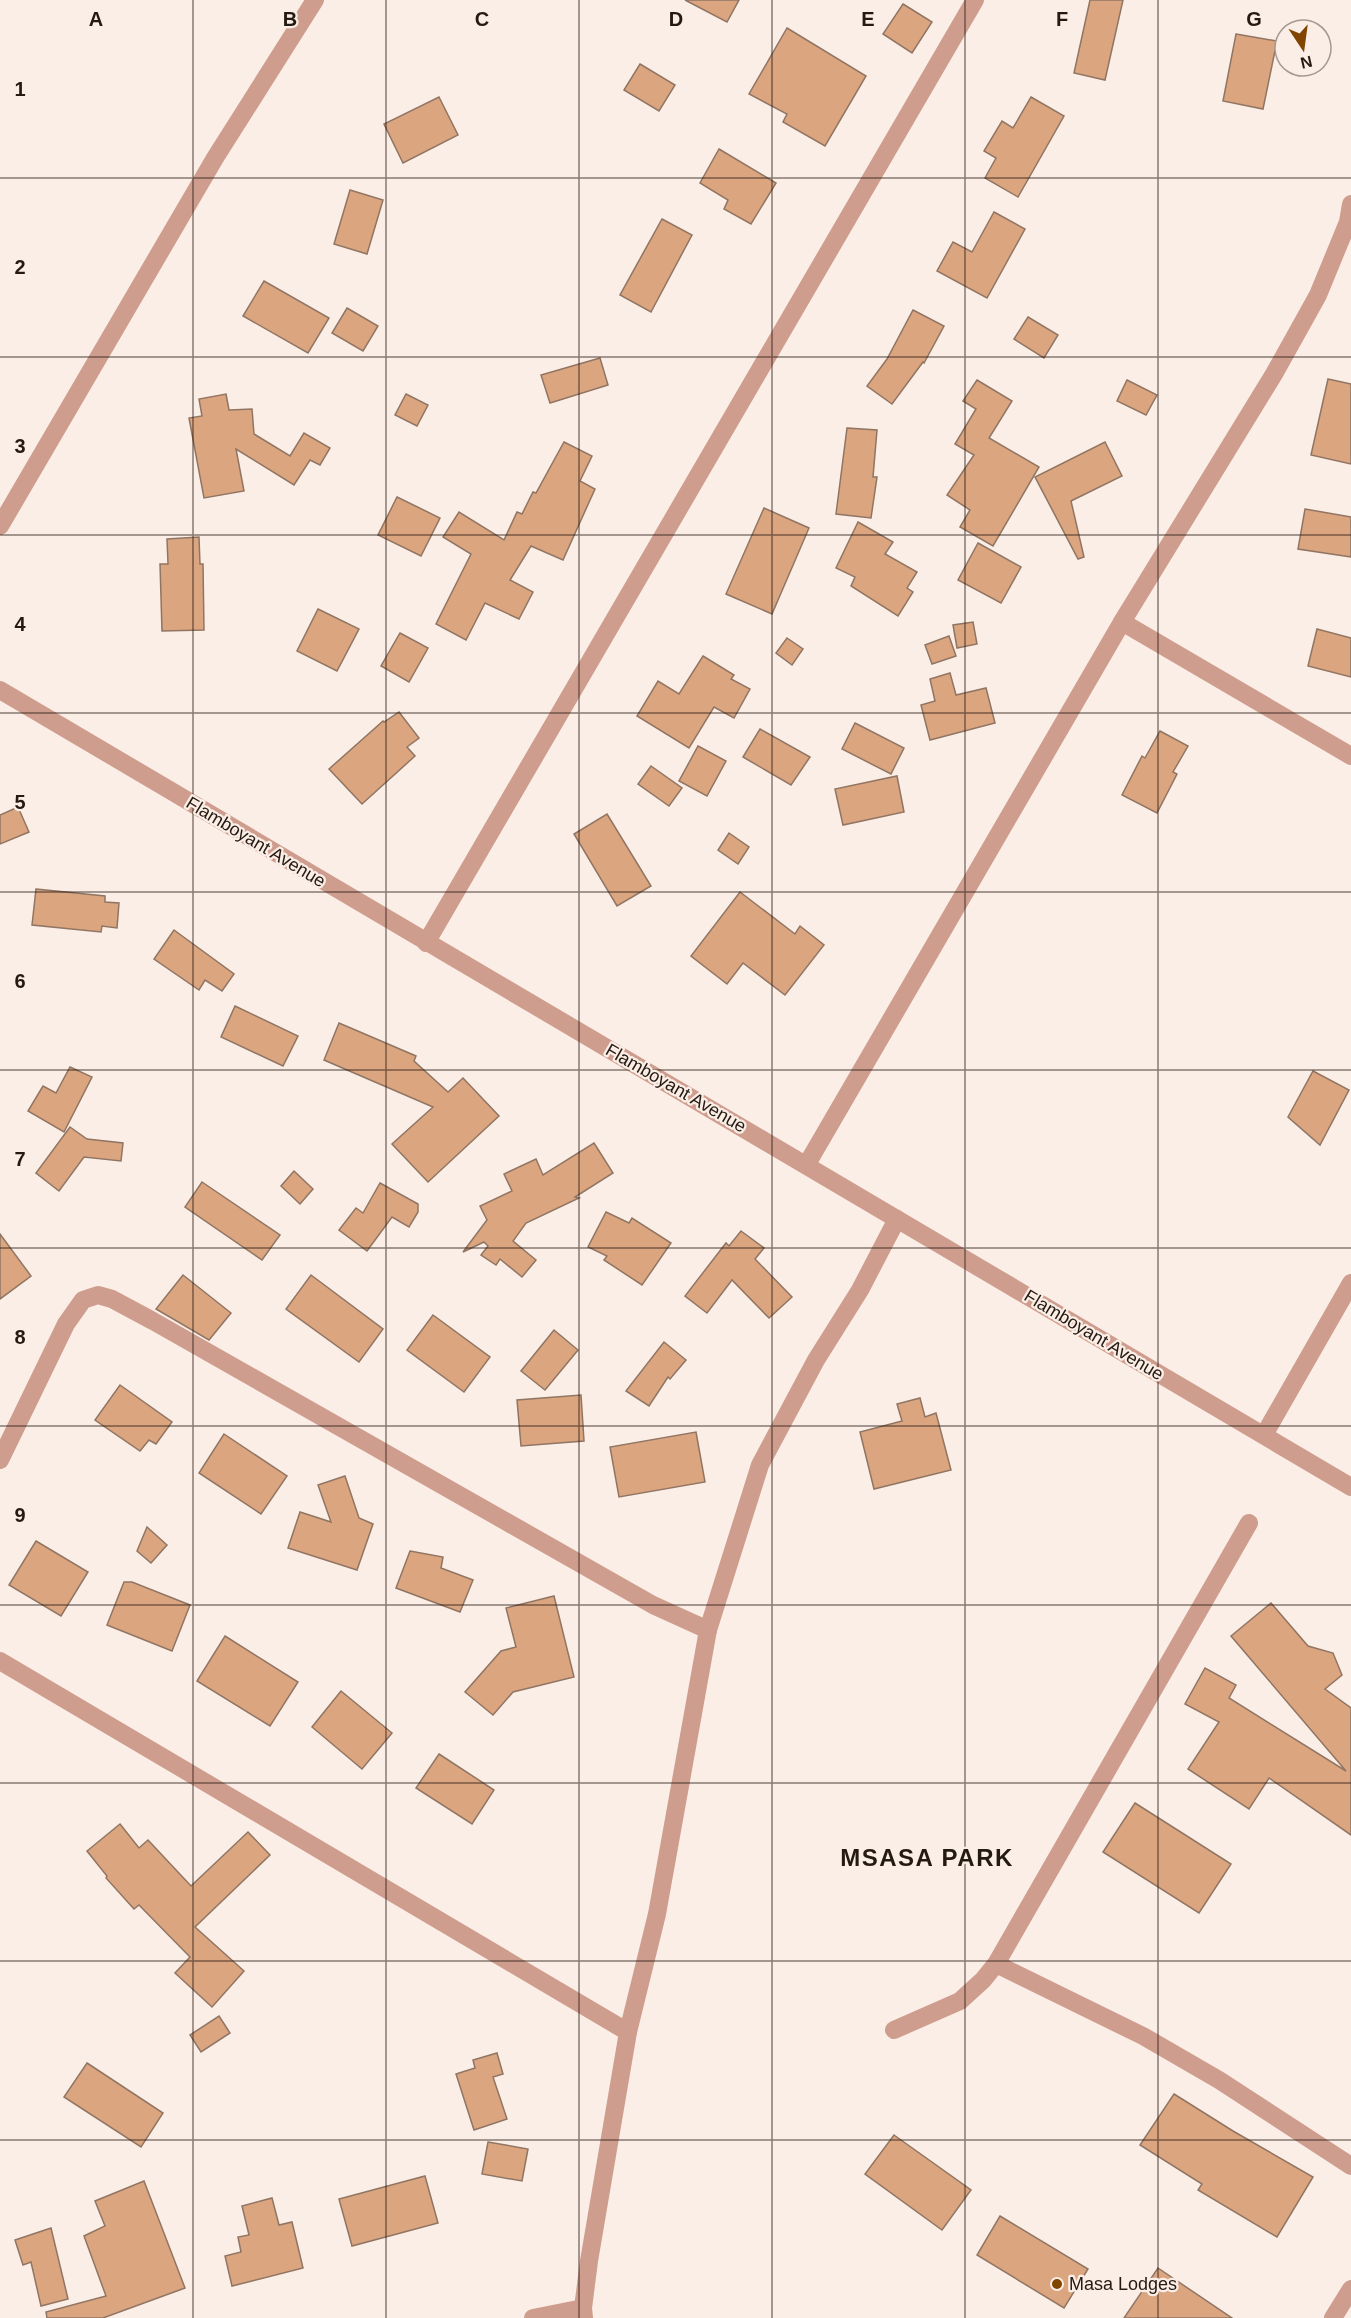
<svg xmlns="http://www.w3.org/2000/svg" width="1351" height="2318" font-family="Arial,sans-serif">
	<rect width="100%" height="100%" fill="#fbeee6"/>
	<g fill="#dba580" stroke="#917563" stroke-width="1.5">
		<path d="M 685,0 L 739,0 L 727,22 Z"/>
		<path d="M 1090,0 L 1123,0 L 1105,80 L 1074,73 Z"/>
		<path d="M 903,4 L 932,22 L 912,53 L 883,34 Z"/>
		<path d="M 787,28 L 866,76 L 825,146 L 783,122 L 787,114 L 749,94 Z"/>
		<path d="M 1236,34 L 1277,41 L 1263,109 L 1223,101 Z"/>
		<path d="M 640,64 L 675,85 L 659,111 L 624,90 Z"/>
		<path d="M 439,97 L 458,135 L 403,163 L 384,124 Z"/>
		<path d="M 1031,97 L 1064,116 L 1018,197 L 985,178 L 996,158 L 984,151 L 1002,121 L 1013,128 Z"/>
		<path d="M 719,149 L 776,183 L 751,224 L 724,209 L 728,200 L 700,183 Z"/>
		<path d="M 350,190 L 383,200 L 367,254 L 334,244 Z"/>
		<path d="M 994,212 L 1025,229 L 987,298 L 937,271 L 953,242 L 972,252 Z"/>
		<path d="M 662,219 L 692,235 L 651,312 L 620,295 Z"/>
		<path d="M 264,281 L 329,318 L 308,353 L 243,316 Z"/>
		<path d="M 347,308 L 378,326 L 363,351 L 332,333 Z"/>
		<path d="M 913,310 L 944,326 L 924,363 L 923,362 L 892,404 L 867,386 L 887,359 Z"/>
		<path d="M 1028,317 L 1058,335 L 1044,358 L 1014,339 Z"/>
		<path d="M 600,358 L 608,385 L 550,403 L 541,375 Z"/>
		<path d="M 1328,379 L 1351,384 L 1351,464 L 1311,455 Z"/>
		<path d="M 977,380 L 1012,401 L 989,438 L 1039,467 L 993,546 L 960,527 L 970,510 L 947,495 L 974,455 L 955,444 L 976,409 L 963,401 Z"/>
		<path d="M 1127,380 L 1157,395 L 1146,415 L 1117,401 Z"/>
		<path d="M 226,394 L 229,410 L 252,409 L 254,434 L 290,456 L 304,433 L 330,448 L 320,465 L 310,460 L 294,485 L 236,449 L 244,491 L 204,498 L 189,418 L 202,416 L 199,399 Z"/>
		<path d="M 406,394 L 428,405 L 417,426 L 395,415 Z"/>
		<path d="M 847,428 L 877,430 L 873,477 L 877,477 L 871,518 L 836,514 Z"/>
		<path d="M 564,442 L 592,456 L 580,481 L 595,489 L 563,560 L 531,546 L 510,580 L 533,592 L 519,619 L 485,603 L 466,640 L 436,624 L 471,554 L 443,537 L 459,512 L 504,540 L 517,512 L 522,514 L 533,492 L 536,493 Z"/>
		<path d="M 1105,442 L 1122,476 L 1071,501 L 1084,557 L 1078,559 L 1035,477 Z"/>
		<path d="M 397,497 L 440,518 L 421,556 L 378,535 Z"/>
		<path d="M 764,508 L 809,528 L 772,614 L 726,594 Z"/>
		<path d="M 1305,509 L 1351,517 L 1351,557 L 1298,549 Z"/>
		<path d="M 858,522 L 893,542 L 885,554 L 917,572 L 907,588 L 913,592 L 898,616 L 851,586 L 855,577 L 836,568 Z"/>
		<path d="M 199,537 L 200,564 L 203,564 L 204,630 L 162,631 L 160,564 L 168,564 L 167,539 Z"/>
		<path d="M 978,543 L 1021,567 L 1001,603 L 958,580 Z"/>
		<path d="M 318,609 L 359,629 L 337,671 L 297,651 Z"/>
		<path d="M 973,622 L 977,644 L 957,648 L 953,625 Z"/>
		<path d="M 1317,629 L 1351,638 L 1351,677 L 1308,666 Z"/>
		<path d="M 400,633 L 428,648 L 409,682 L 381,666 Z"/>
		<path d="M 949,636 L 956,656 L 932,664 L 925,645 Z"/>
		<path d="M 787,638 L 803,649 L 792,665 L 776,653 Z"/>
		<path d="M 703,656 L 734,675 L 731,679 L 750,689 L 734,718 L 714,707 L 689,748 L 637,716 L 658,681 L 679,694 Z"/>
		<path d="M 950,673 L 956,695 L 986,688 L 995,723 L 930,740 L 921,705 L 935,701 L 930,679 Z"/>
		<path d="M 399,712 L 419,738 L 407,747 L 415,756 L 362,804 L 329,769 L 383,721 L 384,722 Z"/>
		<path d="M 855,723 L 904,748 L 891,774 L 842,749 Z"/>
		<path d="M 760,729 L 810,757 L 791,785 L 743,757 Z"/>
		<path d="M 1160,731 L 1188,746 L 1173,772 L 1177,774 L 1157,813 L 1122,795 L 1142,756 L 1145,758 Z"/>
		<path d="M 698,746 L 726,761 L 707,796 L 679,781 Z"/>
		<path d="M 651,766 L 682,788 L 669,806 L 638,784 Z"/>
		<path d="M 897,776 L 904,812 L 843,825 L 835,789 Z"/>
		<path d="M 18,807 L 29,832 L 0,844 L 0,815 Z"/>
		<path d="M 607,814 L 651,886 L 617,906 L 574,834 Z"/>
		<path d="M 729,833 L 749,847 L 738,864 L 718,850 Z"/>
		<path d="M 36,889 L 105,896 L 105,902 L 119,903 L 117,928 L 102,926 L 101,932 L 32,925 Z"/>
		<path d="M 740,892 L 795,934 L 800,926 L 824,945 L 785,995 L 743,963 L 727,984 L 691,956 Z"/>
		<path d="M 174,930 L 234,974 L 222,991 L 205,980 L 199,990 L 154,959 Z"/>
		<path d="M 235,1006 L 298,1036 L 283,1066 L 221,1037 Z"/>
		<path d="M 339,1023 L 416,1056 L 414,1061 L 448,1092 L 463,1078 L 499,1116 L 428,1182 L 392,1144 L 433,1107 L 324,1060 Z"/>
		<path d="M 70,1067 L 92,1077 L 64,1132 L 28,1111 L 43,1086 L 56,1093 Z"/>
		<path d="M 1313,1071 L 1349,1090 L 1320,1145 L 1288,1117 Z"/>
		<path d="M 70,1127 L 87,1139 L 123,1143 L 121,1161 L 84,1157 L 59,1191 L 36,1173 Z"/>
		<path d="M 594,1143 L 613,1173 L 575,1197 L 579,1198 L 526,1223 L 513,1241 L 536,1260 L 522,1277 L 500,1259 L 496,1265 L 481,1255 L 488,1246 L 484,1242 L 463,1252 L 487,1220 L 480,1206 L 512,1191 L 504,1174 L 536,1159 L 543,1175 Z"/>
		<path d="M 294,1171 L 313,1189 L 300,1204 L 281,1186 Z"/>
		<path d="M 202,1182 L 280,1235 L 262,1260 L 185,1207 Z"/>
		<path d="M 380,1183 L 418,1204 L 418,1212 L 409,1227 L 392,1217 L 367,1251 L 339,1230 L 356,1208 L 363,1213 Z"/>
		<path d="M 606,1212 L 629,1223 L 632,1218 L 671,1243 L 642,1285 L 604,1260 L 607,1256 L 588,1247 Z"/>
		<path d="M 741,1231 L 764,1248 L 755,1259 L 792,1297 L 769,1318 L 732,1280 L 707,1313 L 685,1296 L 726,1243 L 729,1246 Z"/>
		<path d="M 0,1234 L 31,1276 L 0,1299 Z"/>
		<path d="M 183,1275 L 231,1313 L 209,1340 L 156,1309 Z"/>
		<path d="M 311,1275 L 383,1329 L 359,1362 L 286,1309 Z"/>
		<path d="M 433,1315 L 490,1357 L 464,1392 L 407,1350 Z"/>
		<path d="M 554,1330 L 578,1350 L 545,1390 L 521,1371 Z"/>
		<path d="M 664,1342 L 686,1360 L 670,1379 L 668,1377 L 649,1406 L 626,1391 Z"/>
		<path d="M 120,1385 L 172,1422 L 156,1444 L 149,1440 L 140,1451 L 95,1420 Z"/>
		<path d="M 581,1395 L 584,1441 L 521,1446 L 517,1400 Z"/>
		<path d="M 920,1398 L 925,1417 L 936,1413 L 951,1470 L 874,1489 L 860,1432 L 902,1421 L 897,1404 Z"/>
		<path d="M 696,1432 L 705,1482 L 619,1497 L 610,1447 Z"/>
		<path d="M 224,1434 L 287,1476 L 261,1514 L 199,1473 Z"/>
		<path d="M 345,1476 L 359,1518 L 373,1524 L 357,1570 L 288,1548 L 300,1512 L 331,1522 L 318,1485 Z"/>
		<path d="M 147,1527 L 167,1545 L 151,1563 L 137,1551 Z"/>
		<path d="M 36,1541 L 88,1572 L 61,1616 L 9,1585 Z"/>
		<path d="M 410,1551 L 443,1557 L 441,1568 L 473,1580 L 460,1612 L 396,1588 Z"/>
		<path d="M 124,1582 L 132,1582 L 190,1605 L 172,1651 L 107,1625 Z"/>
		<path d="M 554,1596 L 574,1677 L 513,1692 L 493,1715 L 465,1692 L 501,1651 L 516,1647 L 506,1608 Z"/>
		<path d="M 1271,1603 L 1308,1646 L 1333,1653 L 1342,1675 L 1325,1689 L 1351,1708 L 1351,1835 L 1269,1778 L 1249,1809 L 1188,1769 L 1219,1722 L 1185,1704 L 1205,1668 L 1236,1685 L 1229,1698 L 1346,1771 L 1231,1636 Z"/>
		<path d="M 225,1636 L 298,1682 L 270,1726 L 197,1681 Z"/>
		<path d="M 341,1691 L 392,1733 L 362,1769 L 312,1727 Z"/>
		<path d="M 439,1754 L 494,1790 L 472,1824 L 416,1788 Z"/>
		<path d="M 1135,1803 L 1231,1864 L 1199,1913 L 1103,1852 Z"/>
		<path d="M 120,1824 L 139,1848 L 148,1840 L 191,1886 L 248,1832 L 270,1855 L 195,1927 L 244,1971 L 212,2007 L 175,1973 L 190,1957 L 139,1905 L 134,1909 L 106,1878 L 107,1876 L 87,1851 Z"/>
		<path d="M 219,2016 L 230,2033 L 201,2052 L 190,2035 Z"/>
		<path d="M 497,2053 L 503,2074 L 493,2077 L 507,2119 L 474,2130 L 456,2074 L 475,2068 L 473,2060 Z"/>
		<path d="M 87,2063 L 163,2113 L 141,2147 L 64,2097 Z"/>
		<path d="M 1174,2094 L 1233,2131 L 1313,2177 L 1277,2237 L 1198,2190 L 1202,2184 L 1140,2145 Z"/>
		<path d="M 894,2135 L 971,2190 L 942,2230 L 865,2174 Z"/>
		<path d="M 488,2142 L 528,2149 L 522,2181 L 482,2174 Z"/>
		<path d="M 425,2176 L 438,2223 L 352,2246 L 339,2199 Z"/>
		<path d="M 144,2181 L 185,2288 L 103,2318 L 47,2318 L 46,2312 L 106,2296 L 84,2236 L 105,2226 L 95,2201 Z"/>
		<path d="M 272,2198 L 279,2225 L 292,2222 L 303,2268 L 232,2286 L 225,2256 L 241,2252 L 238,2237 L 249,2235 L 242,2206 Z"/>
		<path d="M 1000,2216 L 1088,2269 L 1064,2308 L 977,2255 Z"/>
		<path d="M 51,2228 L 68,2299 L 41,2306 L 31,2262 L 23,2265 L 15,2240 Z"/>
		<path d="M 1158,2268 L 1232,2318 L 1124,2318 Z"/>
	</g>
	<g fill="none" stroke-linecap="round" stroke-linejoin="round">
		<g stroke="#cf9d8e" stroke-width="18">
			<path d="M 0,526 L 215,158 L 315,0"/>
			<path d="M 1122,622 L 1351,756"/>
			<path d="M 0,690 L 1351,1487"/>
			<path d="M 426,943 L 975,0"/>
			<path d="M 807,1164 L 1122,622 L 1274,374 L 1318,295 L 1348,222 L 1351,204"/>
			<path d="M 1264,1435 L 1351,1283"/>
			<path d="M 0,1460 L 66,1324 L 83,1300 L 98,1295 L 112,1299 L 153,1321 L 653,1605 L 708,1630"/>
			<path d="M 0,1661 L 628,2032"/>
			<path d="M 996,1964 L 1143,2036 L 1219,2080 L 1351,2166"/>
			<path d="M 894,2030 L 960,2001 L 983,1980 L 996,1964 L 1249,1523"/>
			<path d="M 533,2318 L 583,2308"/>
			<path d="M 584,2318 L 583,2308 L 589,2261 L 628,2032 L 657,1914 L 708,1630 L 760,1465 L 816,1360 L 860,1290 L 897,1219"/>
			<path d="M 1333,2318 L 1351,2289"/>
		</g>
	</g>
	<path fill="none" stroke="#241a12" stroke-width="1.5" stroke-opacity="0.55" d="M 193,0 L 193,2318M 386,0 L 386,2318M 579,0 L 579,2318M 772,0 L 772,2318M 965,0 L 965,2318M 1158,0 L 1158,2318M 0,178 L 1351,178M 0,357 L 1351,357M 0,535 L 1351,535M 0,713 L 1351,713M 0,892 L 1351,892M 0,1070 L 1351,1070M 0,1248 L 1351,1248M 0,1426 L 1351,1426M 0,1605 L 1351,1605M 0,1783 L 1351,1783M 0,1961 L 1351,1961M 0,2140 L 1351,2140"/>
	<circle fill="#814500" stroke="#fbeee6" stroke-width="2" cx="1057" cy="2284" r="6"/>
	<g text-anchor="middle" dominant-baseline="central" stroke-width="4.5" stroke-linejoin="round" paint-order="stroke">
		<g font-size="18" fill="#241a12" stroke="#fbeee6">
			<text transform="translate(256 842) rotate(31)">Flamboyant Avenue</text>
			<text transform="translate(676 1088) rotate(30)">Flamboyant Avenue</text>
			<text transform="translate(1094 1335) rotate(31)">Flamboyant Avenue</text>
		</g>
		<g font-size="18" fill="#241a12" stroke="#fbeee6" text-anchor="start">
			<text x="1069" y="2284">Masa Lodges</text>
		</g>
		<g font-size="24" font-weight="bold" letter-spacing="1.5" fill="#241a12" stroke="#fbeee6">
			<text x="927" y="1857">MSASA PARK</text>
		</g>
	</g>
	<g font-size="20" text-anchor="middle" font-weight="bold" fill="#241a12" stroke="#fbeee6" stroke-width="4.5" stroke-linejoin="round" paint-order="stroke">
		<text x="96" y="26">A</text>
		<text x="290" y="26">B</text>
		<text x="482" y="26">C</text>
		<text x="676" y="26">D</text>
		<text x="868" y="26">E</text>
		<text x="1062" y="26">F</text>
		<text x="1254" y="26">G</text>
		<text x="20" y="96">1</text>
		<text x="20" y="274">2</text>
		<text x="20" y="453">3</text>
		<text x="20" y="631">4</text>
		<text x="20" y="809">5</text>
		<text x="20" y="988">6</text>
		<text x="20" y="1166">7</text>
		<text x="20" y="1344">8</text>
		<text x="20" y="1522">9</text>
	</g>
	<g transform="translate(1303 48) rotate(167)"><circle r="28" fill="#fbeee6" stroke="#a59991" stroke-width="1.5"/>
	<path d="M0-4.5L10 22L0 15L-10 22Z" fill="#814500"/>
	<text y="-9" font-size="16" font-weight="bold" text-anchor="middle" fill="#241a12">N</text>
	</g>
</svg>
